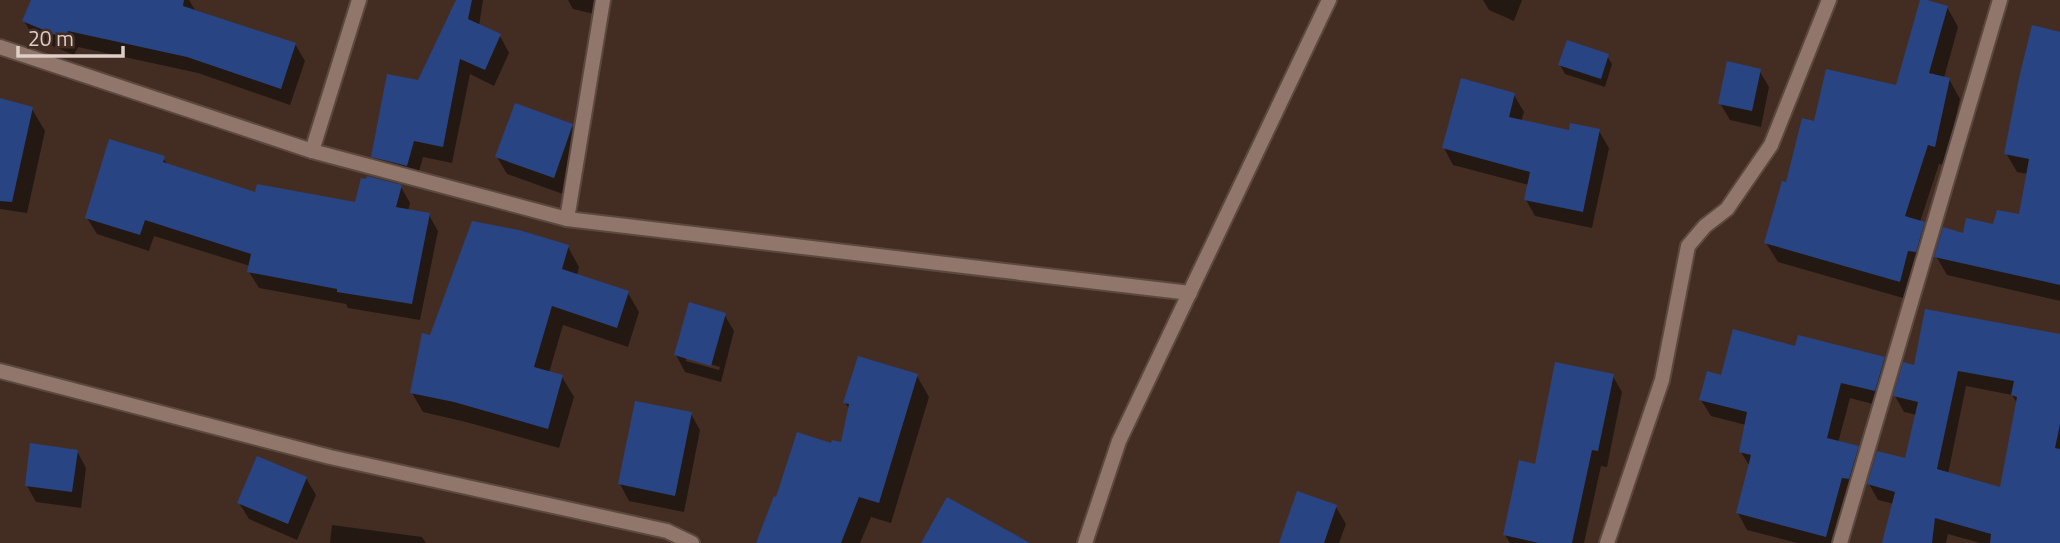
<svg xmlns="http://www.w3.org/2000/svg" width="2060" height="543" font-family="'Titillium Web',sans-serif">
	<rect width="100%" height="100%" fill="#432d23"/>
	<g fill="#0007" fill-rule="evenodd">
		<path d="M 33,0 L 189,0 L 195,10 L 295,44 L 305,61 L 290,105 L 198,73 L 78,47 L 74,55 L 34,38 L 24,21 Z"/>
		<path d="M 458,0 L 483,0 L 479,26 L 500,36 L 509,53 L 494,86 L 470,74 L 452,163 L 423,157 L 416,182 L 382,173 L 373,156 L 419,82 Z"/>
		<path d="M 568,0 L 611,0 L 609,8 L 605,10 L 603,16 L 573,9 Z"/>
		<path d="M 1483,0 L 1522,0 L 1514,21 L 1489,10 Z"/>
		<path d="M 1947,7 L 1958,27 L 1944,78 L 1949,79 L 1960,99 L 1945,165 L 1939,164 L 1920,222 L 1923,223 L 1935,243 L 1910,300 L 1778,262 L 1766,243 L 1787,185 L 1815,123 L 1897,87 Z"/>
		<path d="M 2060,39 L 2060,301 L 1947,275 L 1936,256 L 1964,235 L 1995,227 L 2021,216 L 2028,174 L 2017,172 L 2006,153 Z"/>
		<path d="M 1607,56 L 1612,64 L 1605,87 L 1565,74 L 1560,65 Z"/>
		<path d="M 1759,70 L 1769,87 L 1761,127 L 1730,120 L 1720,103 Z"/>
		<path d="M 1514,95 L 1524,112 L 1521,122 L 1570,133 L 1599,131 L 1609,148 L 1592,228 L 1535,216 L 1526,200 L 1529,185 L 1453,165 L 1444,148 Z"/>
		<path d="M 0,101 L 32,109 L 45,131 L 27,213 L 0,209 Z"/>
		<path d="M 571,125 L 581,142 L 563,194 L 507,174 L 497,157 Z"/>
		<path d="M 163,158 L 168,166 L 256,195 L 357,204 L 401,187 L 410,203 L 408,211 L 429,215 L 438,231 L 420,320 L 348,308 L 346,304 L 259,288 L 249,272 L 250,266 L 154,236 L 149,251 L 97,234 L 87,218 Z"/>
		<path d="M 568,247 L 579,267 L 577,275 L 628,293 L 639,312 L 628,347 L 563,325 L 549,373 L 562,377 L 574,397 L 559,448 L 466,422 L 423,412 L 412,393 L 431,337 Z"/>
		<path d="M 724,314 L 734,331 L 721,382 L 685,372 L 676,355 ZM 686,357 L 720,367 L 719,370 L 686,361 Z"/>
		<path d="M 2060,336 L 2060,543 L 1980,543 L 1948,534 L 1946,543 L 1884,543 L 1894,504 L 1878,500 L 1869,484 L 1906,460 L 1917,415 L 1904,412 L 1895,396 L 1916,367 ZM 1966,386 L 2012,395 L 2017,403 L 2002,489 L 1948,474 Z"/>
		<path d="M 1796,348 L 1884,359 L 1893,375 L 1884,407 L 1850,398 L 1838,443 L 1857,448 L 1867,464 L 1838,543 L 1797,543 L 1747,530 L 1738,513 L 1750,467 L 1741,452 L 1746,425 L 1711,416 L 1701,400 L 1723,377 Z"/>
		<path d="M 1612,375 L 1622,392 L 1607,467 L 1601,466 L 1584,543 L 1510,543 L 1505,535 L 1536,466 Z"/>
		<path d="M 917,376 L 929,397 L 891,523 L 871,517 L 860,543 L 758,543 L 832,445 L 842,444 L 850,410 L 845,403 Z"/>
		<path d="M 691,414 L 700,430 L 684,512 L 629,501 L 620,484 Z"/>
		<path d="M 77,451 L 86,468 L 81,508 L 36,502 L 27,486 Z"/>
		<path d="M 306,478 L 316,495 L 297,540 L 249,519 L 239,503 Z"/>
		<path d="M 1336,507 L 1346,524 L 1339,543 L 1281,543 Z"/>
		<path d="M 332,525 L 422,537 L 426,543 L 330,543 Z"/>
	</g>
	<g fill="#294483" fill-rule="evenodd">
		<path d="M 31,0 L 184,0 L 183,6 L 296,43 L 281,89 L 187,57 L 68,31 L 65,39 L 22,21 Z"/>
		<path d="M 456,0 L 472,0 L 468,19 L 501,34 L 485,70 L 460,59 L 443,147 L 414,141 L 407,166 L 371,157 L 387,74 L 418,80 Z"/>
		<path d="M 1920,0 L 1927,0 L 1948,6 L 1929,73 L 1950,78 L 1935,147 L 1928,145 L 1905,216 L 1925,222 L 1916,252 L 1908,251 L 1900,282 L 1764,243 L 1782,181 L 1786,182 L 1802,118 L 1814,121 L 1826,69 L 1896,85 Z"/>
		<path d="M 2032,25 L 2060,32 L 2060,285 L 1934,257 L 1943,227 L 1963,233 L 1966,218 L 1993,224 L 1997,210 L 2019,214 L 2029,159 L 2004,154 L 2019,78 Z"/>
		<path d="M 1567,40 L 1609,54 L 1601,79 L 1558,65 Z"/>
		<path d="M 1727,61 L 1761,69 L 1752,111 L 1718,104 Z"/>
		<path d="M 1461,78 L 1515,93 L 1509,117 L 1569,130 L 1570,123 L 1600,129 L 1583,212 L 1524,200 L 1530,172 L 1442,148 Z"/>
		<path d="M 0,98 L 33,107 L 12,202 L 0,201 Z"/>
		<path d="M 515,103 L 573,124 L 554,178 L 495,157 Z"/>
		<path d="M 109,139 L 165,156 L 163,162 L 255,192 L 257,184 L 355,202 L 361,178 L 366,179 L 367,176 L 402,185 L 396,207 L 430,213 L 412,304 L 337,292 L 337,289 L 247,272 L 251,254 L 145,220 L 140,235 L 85,218 Z"/>
		<path d="M 472,221 L 519,230 L 569,245 L 562,269 L 629,291 L 617,328 L 552,306 L 534,367 L 563,375 L 548,429 L 454,402 L 410,393 L 422,333 L 430,335 Z"/>
		<path d="M 689,302 L 726,313 L 711,366 L 674,355 Z"/>
		<path d="M 1925,309 L 2060,334 L 2060,424 L 2055,448 L 2060,449 L 2060,543 L 1990,543 L 1991,534 L 1935,518 L 1932,543 L 1882,543 L 1895,492 L 1867,484 L 1877,451 L 1905,458 L 1918,402 L 1893,396 L 1903,362 L 1914,365 ZM 1958,371 L 2014,381 L 2011,395 L 2017,397 L 2000,487 L 1937,469 Z"/>
		<path d="M 1733,329 L 1795,346 L 1798,335 L 1885,357 L 1875,391 L 1841,383 L 1827,438 L 1859,446 L 1849,479 L 1842,478 L 1826,537 L 1736,513 L 1751,455 L 1739,452 L 1747,412 L 1699,400 L 1707,371 L 1721,375 Z"/>
		<path d="M 858,356 L 918,374 L 879,503 L 859,497 L 841,543 L 756,543 L 774,496 L 776,497 L 797,432 L 831,443 L 832,440 L 841,442 L 849,404 L 843,403 Z"/>
		<path d="M 1555,362 L 1614,374 L 1598,451 L 1592,450 L 1572,543 L 1539,543 L 1503,535 L 1519,460 L 1535,464 Z"/>
		<path d="M 635,401 L 692,412 L 675,496 L 618,484 Z"/>
		<path d="M 30,443 L 78,450 L 72,492 L 25,486 Z"/>
		<path d="M 257,456 L 307,477 L 288,524 L 237,503 Z"/>
		<path d="M 1297,491 L 1337,505 L 1324,543 L 1279,543 Z"/>
		<path d="M 947,497 L 1030,543 L 921,543 Z"/>
	</g>
	<g fill="none" stroke-linecap="round" stroke-linejoin="round">
		<g stroke="#5b4940" stroke-width="18">
			<g id="street">
				<path d="M 0,47 L 312,151 L 567,219 L 1190,293"/>
				<path d="M 312,151 L 359,0"/>
				<path d="M 567,219 L 603,0"/>
				<path d="M 0,371 L 330,457 L 667,531 L 692,543"/>
				<path d="M 1085,543 L 1119,441 L 1329,0"/>
				<path d="M 1607,543 L 1662,380 L 1688,246 L 1705,226 L 1727,209 L 1771,145 L 1829,0"/>
				<path d="M 1840,543 L 2000,0"/>
			</g>
		</g>
		<use href="#street" stroke="#91766b" stroke-width="14"/>
	</g>
	<path d="M18 46v10h105v-10" fill="none" stroke="#ddcec8" stroke-width="3.5"/>
	<text x="28" y="46" font-size="21" fill="#ddcec8" stroke="#432d23" stroke-width="5" paint-order="stroke">20 m</text>
</svg>
